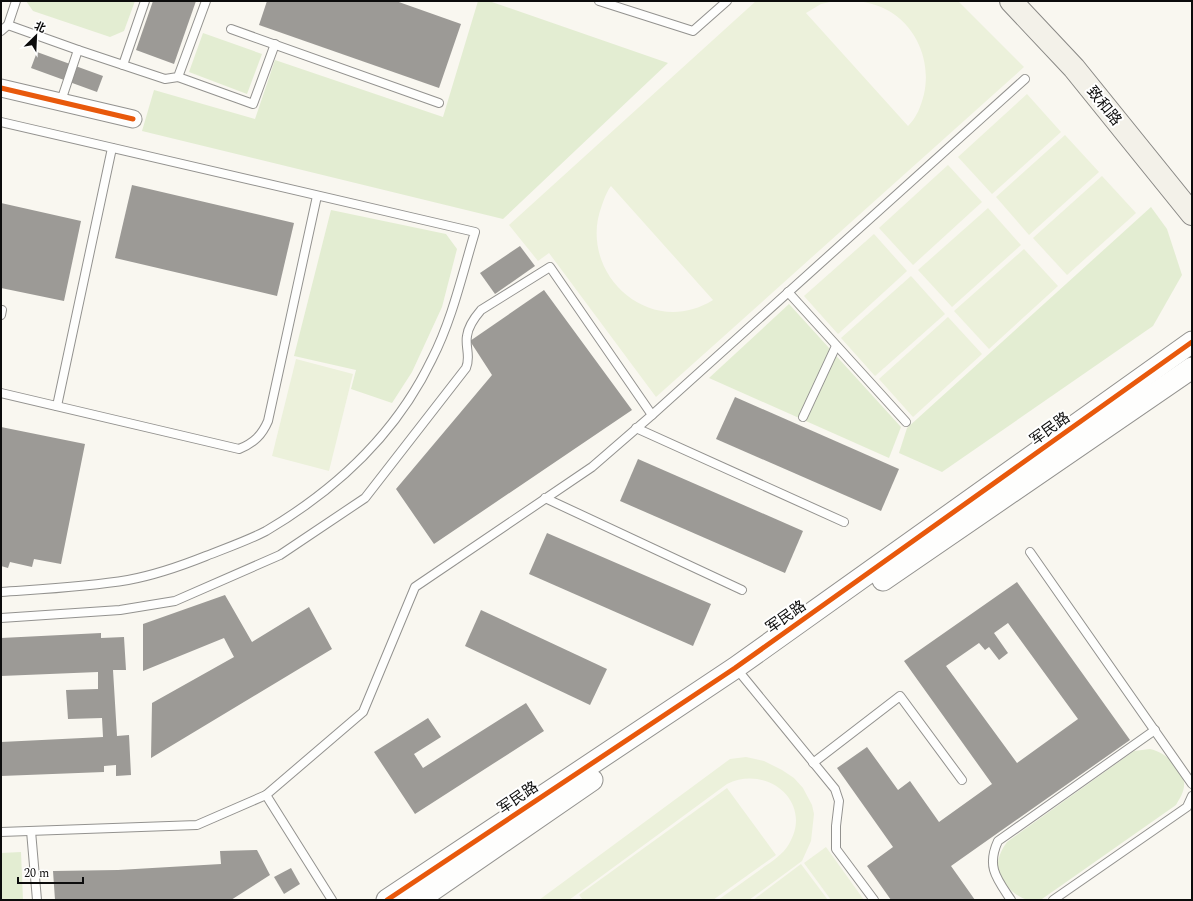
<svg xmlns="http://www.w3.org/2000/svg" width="1193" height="901" font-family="Spectral,'Noto Sans SC',serif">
	<rect width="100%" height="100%" fill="#f9f7f0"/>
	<g fill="#e3edd2">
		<path d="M 26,1 L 135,1 L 124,31 L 110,37 L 33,11 Z"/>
		<path d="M 478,1 L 489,1 L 668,63 L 503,219 L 142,131 L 154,90 L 255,119 L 275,60 L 443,117 Z"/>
		<path d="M 203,33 L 262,54 L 247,94 L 189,72 Z"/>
		<path d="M 1151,207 L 1167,229 L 1182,275 L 1153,326 L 942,472 L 899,453 L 907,428 Z"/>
		<path d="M 331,210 L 446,234 L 457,249 L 442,307 L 412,372 L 392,403 L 351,389 L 356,370 L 294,356 Z"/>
		<path d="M 789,304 L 901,427 L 889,458 L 709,378 Z"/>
		<path d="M 1150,749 C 1164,752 1182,766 1184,782 C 1185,791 1180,798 1176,805 L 1042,899 C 1038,899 1033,900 1029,900 C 1015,898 1001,882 998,868 C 997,858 1002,849 1007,842 L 1134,751 Z"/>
		<path d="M 21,852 L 23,900 L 1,900 L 1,853 Z"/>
	</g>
	<g fill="#ecf1db" fill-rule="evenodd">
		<path d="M 756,1 L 835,1 L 821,4 L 806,13 L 908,126 C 917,117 921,106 924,94 C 931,63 918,28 889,11 C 879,5 869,3 858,1 L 958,1 L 1024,67 L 656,397 L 549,253 L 538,261 L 509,225 ZM 611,186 L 713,300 C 649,340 576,272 602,205 C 604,199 607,191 611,186 Z"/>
		<path d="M 1027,94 L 1061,132 L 992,194 L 958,157 Z"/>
		<path d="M 1065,135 L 1099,172 L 1029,235 L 996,197 Z"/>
		<path d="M 948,165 L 982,202 L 913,265 L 879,228 Z"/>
		<path d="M 1102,176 L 1136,213 L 1067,275 L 1033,238 Z"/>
		<path d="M 988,208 L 1021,245 L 952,307 L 918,270 Z"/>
		<path d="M 874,234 L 907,271 L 838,334 L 804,296 Z"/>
		<path d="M 1024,249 L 1058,286 L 989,349 L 954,311 Z"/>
		<path d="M 911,276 L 945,314 L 875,376 L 841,338 Z"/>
		<path d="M 948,317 L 982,354 L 913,417 L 879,379 Z"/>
		<path d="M 296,359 L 353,374 L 329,471 L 272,456 Z"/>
		<path d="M 746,757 L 764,761 L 782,770 L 794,778 L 803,788 L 812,805 L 814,814 L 811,841 L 802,861 L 749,900 L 718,900 C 731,891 744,881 757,872 C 769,863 782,856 789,844 C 814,802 767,764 727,784 L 569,900 L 539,900 L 730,759 Z"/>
		<path d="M 727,788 L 776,855 L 713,900 L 583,900 L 579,895 Z"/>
		<path d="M 826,847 L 864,900 L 831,900 L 804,863 Z"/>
		<path d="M 801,864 L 828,900 L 753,900 Z"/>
	</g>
	<g fill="#9c9a96" fill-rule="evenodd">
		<path d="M 153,1 L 196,1 L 174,64 L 136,50 Z"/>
		<path d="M 267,1 L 396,1 L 461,24 L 439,88 L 259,25 Z"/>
		<path d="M 37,52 L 103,76 L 97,92 L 31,68 Z"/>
		<path d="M 132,185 L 294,223 L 277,296 L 115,258 Z"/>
		<path d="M 1,203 L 81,221 L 64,301 L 1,288 Z"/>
		<path d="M 520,246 L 535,266 L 495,294 L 480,273 Z"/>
		<path d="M 544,290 L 632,410 L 434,544 L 396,489 L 492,375 L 470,341 Z"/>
		<path d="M 735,397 L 899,469 L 881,511 L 716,439 Z"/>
		<path d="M 1,427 L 85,444 L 61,564 L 34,559 L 32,567 L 10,562 L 8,568 L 1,566 Z"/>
		<path d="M 638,459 L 803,531 L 785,573 L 620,501 Z"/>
		<path d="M 547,533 L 711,604 L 693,646 L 529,574 Z"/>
		<path d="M 1017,582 L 1130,740 L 951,866 L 975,900 L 891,900 L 867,866 L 893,847 L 837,768 L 867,747 L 898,790 L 910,781 L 939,822 L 992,784 L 904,661 ZM 1008,623 L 1078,719 L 1017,763 L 946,666 L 979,643 L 985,650 L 989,647 L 999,660 L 1008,653 L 994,633 Z"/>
		<path d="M 225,595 L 252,642 L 309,607 L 332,649 L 151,758 L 152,703 L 234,657 L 224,638 L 143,671 L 143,624 Z"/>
		<path d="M 481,610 L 607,669 L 590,705 L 465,646 Z"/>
		<path d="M 101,633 L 101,638 L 124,637 L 126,670 L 113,670 L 117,736 L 129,735 L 131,775 L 116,776 L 116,765 L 104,766 L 104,772 L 1,776 L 1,742 L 103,737 L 102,718 L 68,719 L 66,690 L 98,689 L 98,672 L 1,676 L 1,638 Z"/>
		<path d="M 526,703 L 544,731 L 415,814 L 374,752 L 428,718 L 441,737 L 414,754 L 423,768 Z"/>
		<path d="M 257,850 L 270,875 L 231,900 L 55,900 L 53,871 L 118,870 L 221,864 L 220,851 Z"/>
		<path d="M 291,868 L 300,884 L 284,894 L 274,877 Z"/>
	</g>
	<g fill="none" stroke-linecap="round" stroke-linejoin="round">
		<g stroke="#93928f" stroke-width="10">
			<g id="service">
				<path d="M 599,1 L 693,31 L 727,1"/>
				<path d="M 8,25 L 16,1"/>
				<path d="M 231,29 L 439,103"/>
				<path d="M 1,31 L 8,25 L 78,50 L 165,79 L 178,77 L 206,1"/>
				<path d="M 123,65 L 145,1"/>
				<path d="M 178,77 L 253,104 L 275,44"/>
				<path d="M 61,101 L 78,50"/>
				<path d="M 1,122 L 475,232 C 462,275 452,320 432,359 C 396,434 337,489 266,531 C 247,541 226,548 206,556 C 181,566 155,575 128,580 C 86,587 43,589 1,592"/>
				<path d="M 788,292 L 906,422"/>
				<path d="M 1,315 L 2,310"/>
				<path d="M 1,393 L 239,449 C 254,443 262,435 268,421 L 317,196"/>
				<path d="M 57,406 L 112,148"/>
				<path d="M 803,417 L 836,346"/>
				<path d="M 636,428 L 844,522"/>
				<path d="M 545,498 L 742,590"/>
				<path d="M 1030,552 L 1192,784"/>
				<path d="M 1,618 L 120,610 L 175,601 L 280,555 L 365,498 L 466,368 C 471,357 465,347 467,336 C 468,327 475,317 481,310 L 550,267 L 652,415"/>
				<path d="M 736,668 L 835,789 L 839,801 L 836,826 L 836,849 L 874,900"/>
				<path d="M 813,763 L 900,696 L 962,780"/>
				<path d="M 31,831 L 37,900"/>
				<path d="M 1,832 L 197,825 L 266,795"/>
				<path d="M 332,900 L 266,795 L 363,712 L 415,587 L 592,467 L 652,415 L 1025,79"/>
				<path d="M 1011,900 C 997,879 986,867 998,841 L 1155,730"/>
				<path d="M 1053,900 L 1187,807 L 1192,796"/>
			</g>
		</g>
		<g stroke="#93928f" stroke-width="19">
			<path id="minor" d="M 1,88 L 133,119"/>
		</g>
		<g stroke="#93928f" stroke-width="23">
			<g id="tertiary">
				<path d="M 883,580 L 1192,368"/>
				<path d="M 387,900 L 735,668 L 1192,342"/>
				<path d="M 418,900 L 592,780"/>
			</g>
		</g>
		<g stroke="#898885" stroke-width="24">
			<path id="secondary" d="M 1011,1 L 1074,68 L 1192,214"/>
		</g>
		<use href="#service" stroke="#fefefd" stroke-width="8"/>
		<use href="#minor" stroke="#fefefd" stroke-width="17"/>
		<use href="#tertiary" stroke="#fefefd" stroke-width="21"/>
		<use href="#secondary" stroke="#f3f1e9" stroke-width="22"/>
		<g stroke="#fff" stroke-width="8">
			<g id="cycleway">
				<path d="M 1,88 L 133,119"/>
				<path d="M 387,900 L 735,668 L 1192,342"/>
			</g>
		</g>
		<use href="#cycleway" stroke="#e8590c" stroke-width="5"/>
	</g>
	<g text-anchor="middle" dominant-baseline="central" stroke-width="4" stroke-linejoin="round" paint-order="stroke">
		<g font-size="15" fill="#0c0c0c" stroke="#fff">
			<text transform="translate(1104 106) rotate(51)">致和路</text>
			<text transform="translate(1050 429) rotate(-36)">军民路</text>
			<text transform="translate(786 617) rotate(-35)">军民路</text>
			<text transform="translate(518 798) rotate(-34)">军民路</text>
		</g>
	</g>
	<rect width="1193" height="901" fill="none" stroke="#0c0c0c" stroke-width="4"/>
	<g transform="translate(36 36) rotate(24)" stroke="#ffffff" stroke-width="3" paint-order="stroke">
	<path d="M0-3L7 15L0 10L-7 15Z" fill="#0c0c0c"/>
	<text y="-6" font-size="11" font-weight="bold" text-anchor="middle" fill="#0c0c0c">北</text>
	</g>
	<path d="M18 877v6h65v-6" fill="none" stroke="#0c0c0c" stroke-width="2"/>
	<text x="24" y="877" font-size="12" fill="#0c0c0c" stroke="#ffffff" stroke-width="3" paint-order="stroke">20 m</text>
</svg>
